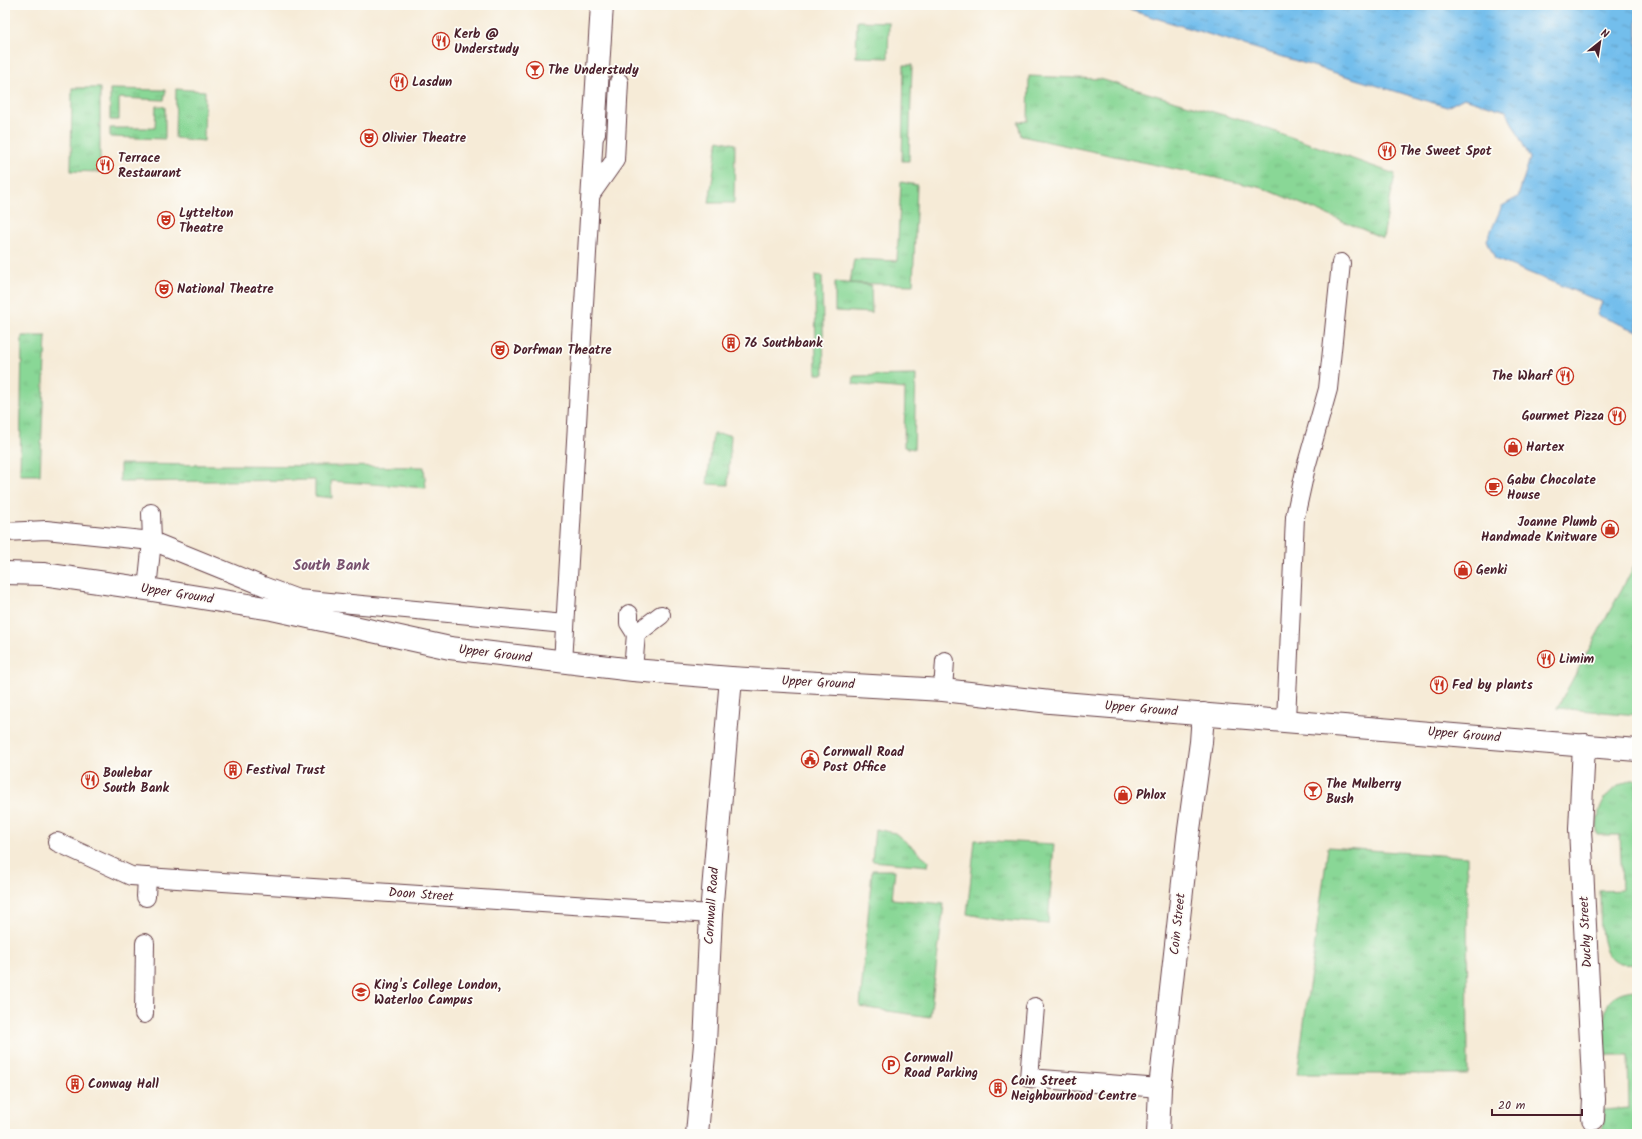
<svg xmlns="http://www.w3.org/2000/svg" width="1642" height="1139" font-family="Kalam,sans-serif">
	<defs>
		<pattern id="grass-tufts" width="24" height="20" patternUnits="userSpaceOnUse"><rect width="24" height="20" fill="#89d796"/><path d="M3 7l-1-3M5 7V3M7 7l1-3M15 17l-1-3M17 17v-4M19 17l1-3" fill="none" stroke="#78b881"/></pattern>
		<pattern id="water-ripples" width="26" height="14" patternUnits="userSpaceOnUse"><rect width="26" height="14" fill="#73beec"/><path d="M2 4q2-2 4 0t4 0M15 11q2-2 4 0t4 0" fill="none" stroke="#609abf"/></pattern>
	</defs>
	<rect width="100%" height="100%" fill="#fdfcf7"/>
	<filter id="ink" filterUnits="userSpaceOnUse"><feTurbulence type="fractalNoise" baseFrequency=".025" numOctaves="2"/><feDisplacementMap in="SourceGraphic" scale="8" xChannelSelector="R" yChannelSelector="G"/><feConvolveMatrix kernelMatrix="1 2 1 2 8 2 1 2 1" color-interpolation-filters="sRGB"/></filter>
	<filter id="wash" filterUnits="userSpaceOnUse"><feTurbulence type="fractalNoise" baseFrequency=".012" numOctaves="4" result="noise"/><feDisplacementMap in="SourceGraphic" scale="16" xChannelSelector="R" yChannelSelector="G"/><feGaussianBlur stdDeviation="0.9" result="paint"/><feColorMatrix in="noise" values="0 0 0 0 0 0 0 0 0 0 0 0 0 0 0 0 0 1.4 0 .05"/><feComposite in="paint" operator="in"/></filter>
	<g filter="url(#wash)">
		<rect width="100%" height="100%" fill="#f6ebd7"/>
		<g fill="url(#grass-tufts)" stroke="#6a7b60">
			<path d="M 857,21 L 889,22 L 888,58 L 856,57 Z"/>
			<path d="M 904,65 L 912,65 L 909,161 L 902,161 Z"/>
			<path d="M 1029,76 L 1100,79 L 1251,123 L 1395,174 L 1383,238 L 1263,188 L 1021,136 L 1018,122 L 1028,121 Z"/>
			<path d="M 72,88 L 100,88 L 100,172 L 71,171 Z"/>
			<path d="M 110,89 L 166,90 L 164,100 L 119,98 L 119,120 L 110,120 Z"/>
			<path d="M 176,89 L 205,91 L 204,141 L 175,138 Z"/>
			<path d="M 156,106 L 165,107 L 165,139 L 110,137 L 110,128 L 155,128 Z"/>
			<path d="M 718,140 L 735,144 L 734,203 L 709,203 Z"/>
			<path d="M 901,182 L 917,185 L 913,285 L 850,283 L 854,259 L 897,261 Z"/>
			<path d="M 815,275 L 822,276 L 824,374 L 816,374 Z"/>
			<path d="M 835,282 L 871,285 L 872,313 L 835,311 Z"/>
			<path d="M 22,336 L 46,336 L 40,475 L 20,475 Z"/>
			<path d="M 916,375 L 914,449 L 904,447 L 905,389 L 853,384 L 854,376 Z"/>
			<path d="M 713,434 L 731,435 L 728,485 L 707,484 Z"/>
			<path d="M 120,464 L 424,467 L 426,488 L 331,481 L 332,498 L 315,496 L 315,480 L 120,482 Z"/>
			<path d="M 1637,561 L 1637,715 L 1557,708 Z"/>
			<path d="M 1631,780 L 1637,780 L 1637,964 C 1632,964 1626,965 1621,964 C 1596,958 1601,911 1600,891 L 1622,890 L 1620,835 L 1597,835 C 1596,807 1604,790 1631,780 Z"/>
			<path d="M 875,829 L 895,833 L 929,861 L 928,866 L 872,861 Z"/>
			<path d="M 975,840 L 1054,844 L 1048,924 L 999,920 L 967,914 Z"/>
			<path d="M 1328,847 L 1467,857 L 1468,1074 L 1297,1074 Z"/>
			<path d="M 872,870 L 895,870 L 892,899 L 944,904 L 930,1017 L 860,1007 Z"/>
			<path d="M 1637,990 L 1637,1134 L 1603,1134 L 1603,1110 L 1629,1108 L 1628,1055 L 1606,1055 C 1605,1026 1595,991 1637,990 Z"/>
		</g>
		<path fill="url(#water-ripples)" stroke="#5e6e8c" d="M 1113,5 L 1637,5 L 1637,331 L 1597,315 L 1602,302 L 1495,259 L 1487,240 L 1502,206 L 1518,197 L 1530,158 L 1506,111 L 1464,98 L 1447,107 Z"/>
	</g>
	<g filter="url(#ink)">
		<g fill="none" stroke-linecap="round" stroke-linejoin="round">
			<g stroke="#643e45" stroke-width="20">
				<g id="service">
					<path d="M 591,194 L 615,160 L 619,82"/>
					<path d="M 5,532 L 46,530 L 152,541 L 263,586 L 298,599 L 565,624"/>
					<path d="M 147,589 L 152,541 L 151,513"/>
					<path d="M 629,614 L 629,623 L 636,634"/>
					<path d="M 563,663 L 594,133"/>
					<path d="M 633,670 L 636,634 L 661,615"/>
					<path d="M 943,690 L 945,661"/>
					<path d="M 1286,720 L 1295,517 L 1306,467 L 1328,389 L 1341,263"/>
					<path d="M 57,842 L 131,876 L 711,914"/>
					<path d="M 146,897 L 147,877"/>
					<path d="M 1035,1007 L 1029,1078 L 1160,1088"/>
					<path d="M 144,1014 L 145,943"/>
				</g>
			</g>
			<g stroke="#643e45" stroke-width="24">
				<path id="pedestrian" d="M 594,133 L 602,5"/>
			</g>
			<g stroke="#643e45" stroke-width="24">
				<g id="minor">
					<path d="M 5,573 L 43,574 L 147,589 L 272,609 L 450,648 L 633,670 L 731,678 L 943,690 L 1050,702 L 1637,750"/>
					<path d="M 1584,745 L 1580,829 L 1594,1099 L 1593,1119"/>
					<path d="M 697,1134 L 705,1044 L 711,914 L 731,678"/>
					<path d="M 1158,1134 L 1160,1088 L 1188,837 L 1201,742 L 1203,714"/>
				</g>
			</g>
			<use href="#service" stroke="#fff" stroke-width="18"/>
			<use href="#pedestrian" stroke="#fff" stroke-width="22"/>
			<use href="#minor" stroke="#fff" stroke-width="22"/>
		</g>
	</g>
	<defs>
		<g id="restaurant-ring" transform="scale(0.9)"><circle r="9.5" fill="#fdfcf7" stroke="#c8321e" stroke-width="1.5"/><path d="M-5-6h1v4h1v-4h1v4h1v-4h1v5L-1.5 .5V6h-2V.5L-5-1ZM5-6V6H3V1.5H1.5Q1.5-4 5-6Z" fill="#c8321e"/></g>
		<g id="bar-ring" transform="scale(0.9)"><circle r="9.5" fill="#fdfcf7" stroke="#c8321e" stroke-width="1.5"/><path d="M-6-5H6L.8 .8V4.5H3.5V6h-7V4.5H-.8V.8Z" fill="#c8321e"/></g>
		<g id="theatre-ring" transform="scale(0.9)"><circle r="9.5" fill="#fdfcf7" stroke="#c8321e" stroke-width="1.5"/><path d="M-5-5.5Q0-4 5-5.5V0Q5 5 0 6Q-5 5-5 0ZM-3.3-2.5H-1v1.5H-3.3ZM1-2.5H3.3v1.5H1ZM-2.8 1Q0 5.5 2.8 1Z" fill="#c8321e"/></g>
		<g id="building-ring" transform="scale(0.9)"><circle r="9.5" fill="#fdfcf7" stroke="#c8321e" stroke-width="1.5"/><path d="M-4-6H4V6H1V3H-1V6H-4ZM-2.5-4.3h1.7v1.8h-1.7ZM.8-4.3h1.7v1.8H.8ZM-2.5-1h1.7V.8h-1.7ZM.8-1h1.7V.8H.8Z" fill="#c8321e"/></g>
		<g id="shop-ring" transform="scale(0.9)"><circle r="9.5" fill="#fdfcf7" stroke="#c8321e" stroke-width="1.5"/><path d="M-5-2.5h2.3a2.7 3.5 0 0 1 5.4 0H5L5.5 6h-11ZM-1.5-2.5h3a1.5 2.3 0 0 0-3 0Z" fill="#c8321e"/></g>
		<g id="cafe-ring" transform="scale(0.9)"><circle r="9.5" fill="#fdfcf7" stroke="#c8321e" stroke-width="1.5"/><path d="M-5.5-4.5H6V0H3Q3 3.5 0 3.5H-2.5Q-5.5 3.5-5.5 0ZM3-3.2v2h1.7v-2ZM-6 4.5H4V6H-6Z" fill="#c8321e"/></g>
		<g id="civic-ring" transform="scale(0.9)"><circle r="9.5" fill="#fdfcf7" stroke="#c8321e" stroke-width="1.5"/><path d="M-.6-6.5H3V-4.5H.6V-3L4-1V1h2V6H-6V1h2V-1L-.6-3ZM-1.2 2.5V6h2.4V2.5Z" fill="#c8321e"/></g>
		<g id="university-ring" transform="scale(0.9)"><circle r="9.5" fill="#fdfcf7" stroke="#c8321e" stroke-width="1.5"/><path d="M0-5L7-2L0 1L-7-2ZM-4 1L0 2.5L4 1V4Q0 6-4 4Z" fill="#c8321e"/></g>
		<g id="parking-ring" transform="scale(0.9)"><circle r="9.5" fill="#fdfcf7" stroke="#c8321e" stroke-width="1.5"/><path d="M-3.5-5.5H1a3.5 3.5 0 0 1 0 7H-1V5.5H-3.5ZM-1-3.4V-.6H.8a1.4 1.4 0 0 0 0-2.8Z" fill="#c8321e"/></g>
	</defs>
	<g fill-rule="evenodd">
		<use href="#restaurant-ring" x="441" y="41"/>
		<use href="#bar-ring" x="535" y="70"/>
		<use href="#restaurant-ring" x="399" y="82"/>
		<use href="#theatre-ring" x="369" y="138"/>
		<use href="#restaurant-ring" x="1387" y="151"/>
		<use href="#restaurant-ring" x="105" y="165"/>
		<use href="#theatre-ring" x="166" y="220"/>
		<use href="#theatre-ring" x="164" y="289"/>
		<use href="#building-ring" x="731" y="343"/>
		<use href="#theatre-ring" x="500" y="350"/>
		<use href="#restaurant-ring" x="1565" y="376"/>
		<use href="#restaurant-ring" x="1617" y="416"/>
		<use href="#shop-ring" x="1513" y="447"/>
		<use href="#cafe-ring" x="1494" y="487"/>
		<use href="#shop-ring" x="1610" y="529"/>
		<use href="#shop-ring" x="1463" y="570"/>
		<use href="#restaurant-ring" x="1546" y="659"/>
		<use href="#restaurant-ring" x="1439" y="685"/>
		<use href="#civic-ring" x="810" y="759"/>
		<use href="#building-ring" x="233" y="770"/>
		<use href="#restaurant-ring" x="90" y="780"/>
		<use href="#bar-ring" x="1313" y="791"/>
		<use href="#shop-ring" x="1123" y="795"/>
		<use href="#university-ring" x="361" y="992"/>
		<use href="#parking-ring" x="891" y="1065"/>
		<use href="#building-ring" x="75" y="1084"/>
		<use href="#building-ring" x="998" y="1088"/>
	</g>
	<g text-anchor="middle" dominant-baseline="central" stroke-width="3.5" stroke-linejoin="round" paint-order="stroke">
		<g font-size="13" font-weight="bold" fill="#4a1f2b" stroke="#fdfcf7" text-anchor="start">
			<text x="454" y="34">Kerb @<tspan x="454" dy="15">Understudy</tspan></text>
			<text x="548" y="70">The Understudy</text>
			<text x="412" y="82">Lasdun</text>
			<text x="382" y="138">Olivier Theatre</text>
			<text x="1400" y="151">The Sweet Spot</text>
			<text x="118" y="158">Terrace<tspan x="118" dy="15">Restaurant</tspan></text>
			<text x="179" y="213">Lyttelton<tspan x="179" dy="15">Theatre</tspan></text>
			<text x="177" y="289">National Theatre</text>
			<text x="744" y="343">76 Southbank</text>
			<text x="513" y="350">Dorfman Theatre</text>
			<text x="1552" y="376" text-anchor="end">The Wharf</text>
			<text x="1604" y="416" text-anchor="end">Gourmet Pizza</text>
			<text x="1526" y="447">Hartex</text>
			<text x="1507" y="480">Gabu Chocolate<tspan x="1507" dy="15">House</tspan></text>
			<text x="1597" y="522" text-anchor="end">Joanne Plumb<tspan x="1597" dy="15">Handmade Knitware</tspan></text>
			<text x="1476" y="570">Genki</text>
			<text x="1559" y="659">Limim</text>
			<text x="1452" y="685">Fed by plants</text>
			<text x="823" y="752">Cornwall Road<tspan x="823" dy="15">Post Office</tspan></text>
			<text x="246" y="770">Festival Trust</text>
			<text x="103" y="773">Boulebar<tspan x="103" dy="15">South Bank</tspan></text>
			<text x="1326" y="784">The Mulberry<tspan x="1326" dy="15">Bush</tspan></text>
			<text x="1136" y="795">Phlox</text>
			<text x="374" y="985">King's College London,<tspan x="374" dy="15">Waterloo Campus</tspan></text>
			<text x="904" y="1058">Cornwall<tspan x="904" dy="15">Road Parking</tspan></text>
			<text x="1011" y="1081">Coin Street<tspan x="1011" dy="15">Neighbourhood Centre</tspan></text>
			<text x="88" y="1084">Conway Hall</text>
		</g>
		<g font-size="13" fill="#4a1f2b" stroke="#fdfcf7">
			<text transform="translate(177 594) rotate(9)">Upper Ground</text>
			<text transform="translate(495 654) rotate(7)">Upper Ground</text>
			<text transform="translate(818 683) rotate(3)">Upper Ground</text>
			<text transform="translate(1141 709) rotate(5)">Upper Ground</text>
			<text transform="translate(1464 735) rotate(5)">Upper Ground</text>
			<text transform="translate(421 895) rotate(4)">Doon Street</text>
			<text transform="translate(712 906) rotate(-86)">Cornwall Road</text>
			<text transform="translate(1178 924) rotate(-84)">Coin Street</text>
			<text transform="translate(1586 932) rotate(-93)">Duchy Street</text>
		</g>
		<g font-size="15" font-weight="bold" fill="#79526f" stroke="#fdfcf7">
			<text x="331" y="566">South Bank</text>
		</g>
	</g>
	<rect width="1642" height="1139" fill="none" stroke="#fdfcf7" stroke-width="20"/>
	<g transform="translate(1600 42) rotate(30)" stroke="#fdfcf7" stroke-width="3" paint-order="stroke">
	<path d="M0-3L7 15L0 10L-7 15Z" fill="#4a1f2b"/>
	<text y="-6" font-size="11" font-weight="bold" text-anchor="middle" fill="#4a1f2b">N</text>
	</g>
	<path d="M1492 1109v6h90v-6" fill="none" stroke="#4a1f2b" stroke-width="2"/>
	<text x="1498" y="1109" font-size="12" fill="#4a1f2b" stroke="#fdfcf7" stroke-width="3" paint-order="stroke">20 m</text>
</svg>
